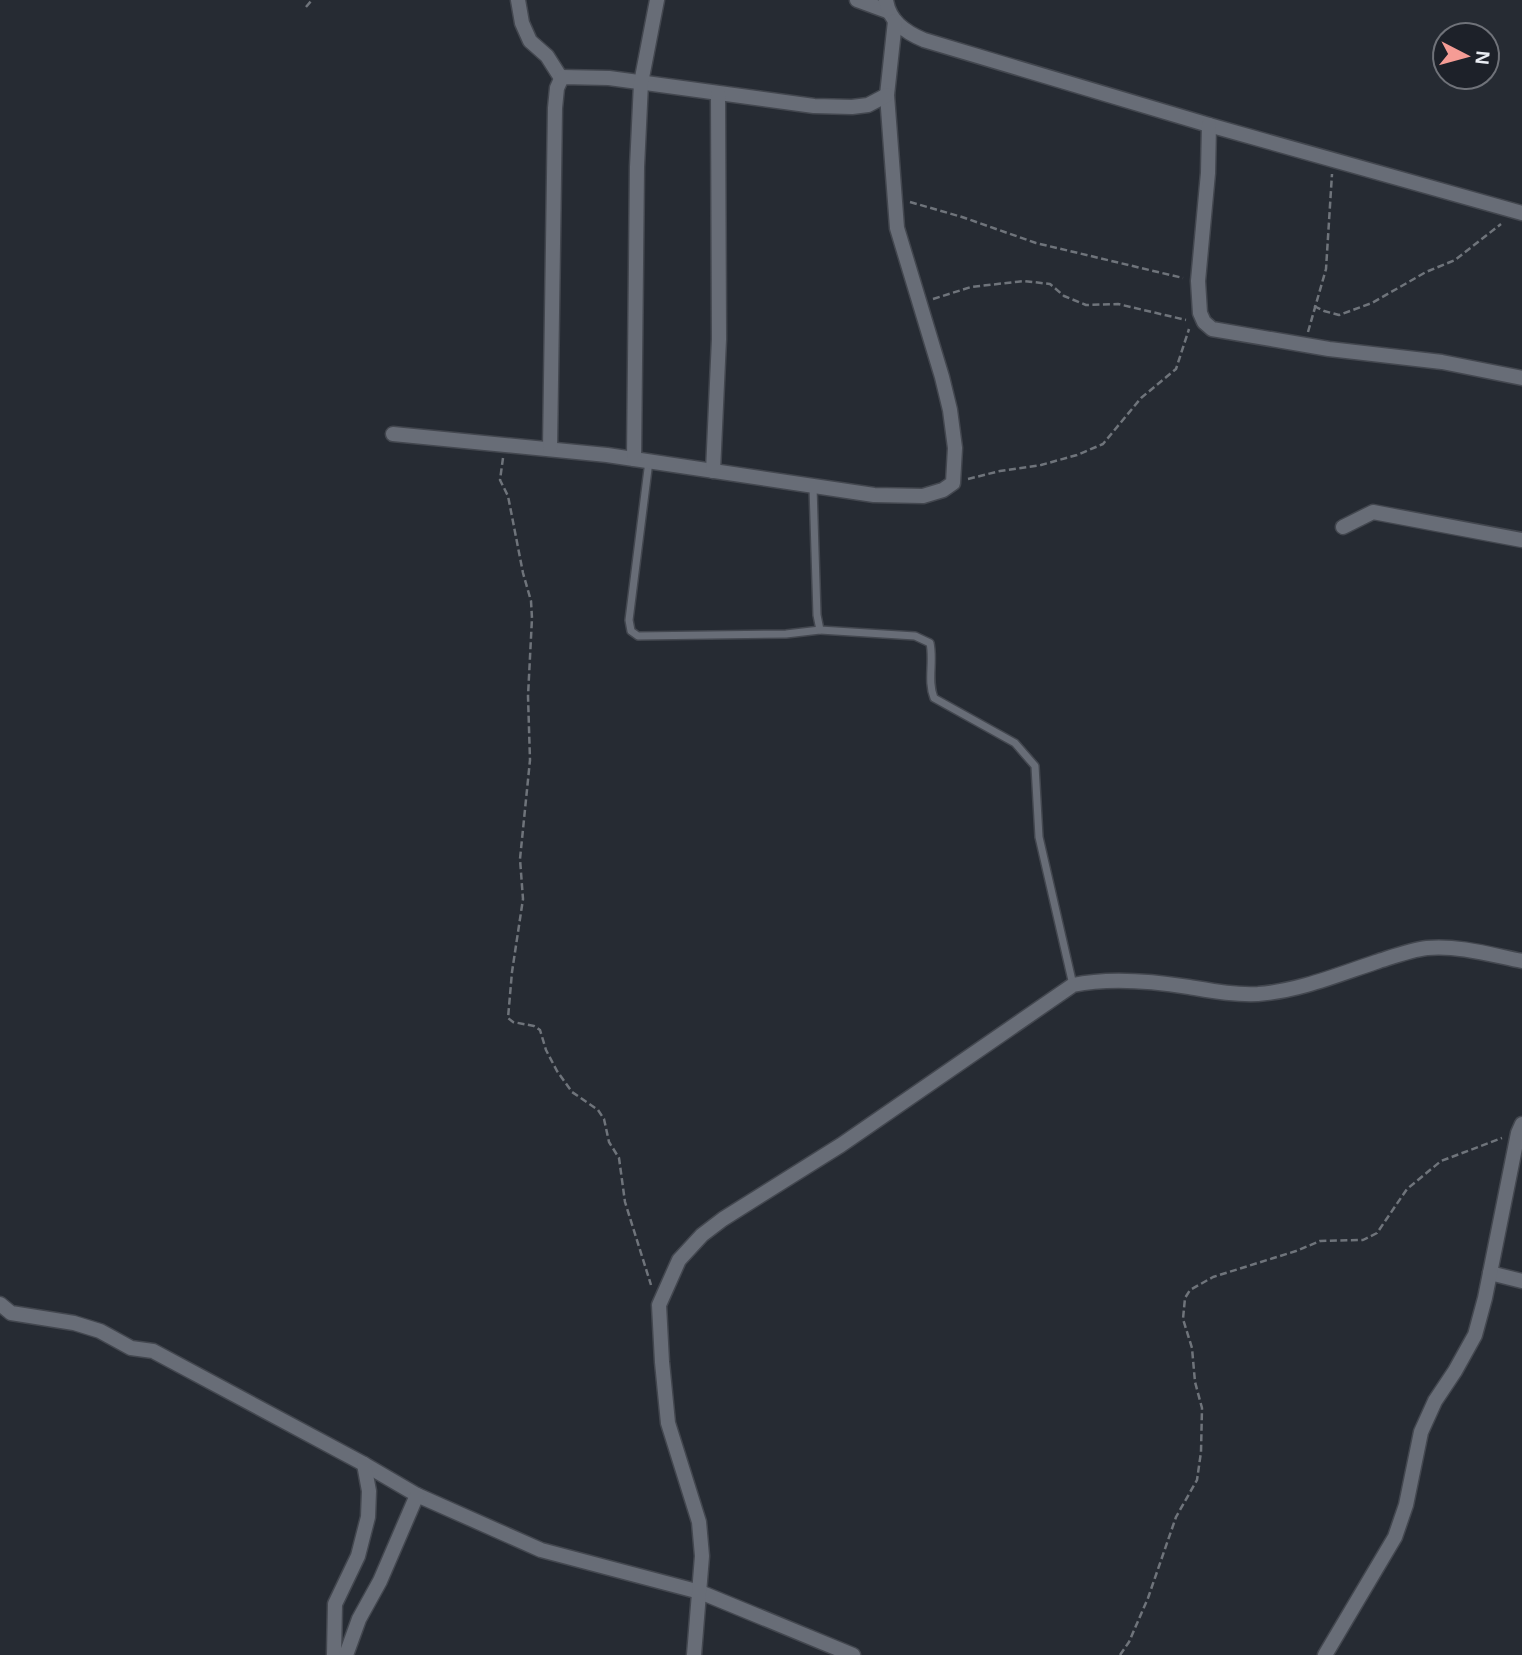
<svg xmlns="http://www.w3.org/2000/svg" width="1522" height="1655" font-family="Helvetica,sans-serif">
	<rect width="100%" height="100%" fill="#262b33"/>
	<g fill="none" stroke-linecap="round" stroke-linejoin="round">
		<g stroke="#43474f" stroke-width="10">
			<g id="lane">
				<path d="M 649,461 L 629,620 L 631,631 L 638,636 L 786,634 L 820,630"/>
				<path d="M 813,487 L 817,615 L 820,630 L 915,636 L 930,643 C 934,661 927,681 934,698 L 1015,743 L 1035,766 L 1039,837 L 1073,985"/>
			</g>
		</g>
		<g stroke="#43474f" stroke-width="17">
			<g id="street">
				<path d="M 518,0 L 522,23 L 530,41 L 547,56 L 561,78"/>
				<path d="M 857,0 L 887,11"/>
				<path d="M 886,0 C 889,21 905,32 924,40 L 1209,125 L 1522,213"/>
				<path d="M 1209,125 L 1208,173 L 1198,281 L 1200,313 L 1204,322 L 1212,329 L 1329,349 L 1442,362 L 1522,378"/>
				<path d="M 393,434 L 607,455 L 874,495 L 923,496 L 943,490 L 953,483 L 955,448 L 950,410 L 942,377 L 897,228 L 887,95 L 895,21"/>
				<path d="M 550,449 L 555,108 L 557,88 L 562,77 L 609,78 L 814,106 L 852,107 L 868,105 L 887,95"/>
				<path d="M 634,459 L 637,167 L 641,83 L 657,0"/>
				<path d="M 713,471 L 719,339 L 718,94"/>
				<path d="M 1343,527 L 1373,512 L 1522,540"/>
				<path d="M 1490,1273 L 1522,1281"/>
				<path d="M 0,1304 L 11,1313 L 74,1323 L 100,1331 L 131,1348 L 153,1351 L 364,1464 L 417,1495 L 541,1550 L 700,1592 L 853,1655"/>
				<path d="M 334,1655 L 335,1604 L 358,1556 L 368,1517 L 369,1491 L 364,1464"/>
				<path d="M 346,1655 L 359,1619 L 380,1581 L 417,1495"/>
				<path d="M 694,1655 L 702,1556 L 699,1522 L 668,1423 L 662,1362 L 659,1305 L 679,1260 L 702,1235 L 723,1219 L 841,1145 L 1073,985 C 1110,977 1152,981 1189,987 C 1213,991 1234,995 1258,994 C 1299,991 1337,975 1376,962 C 1392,957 1410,950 1427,948 C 1458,945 1492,955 1522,961"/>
				<path d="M 1325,1655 L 1395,1537 L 1406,1505 L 1421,1432 L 1435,1401 L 1455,1371 L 1475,1335 L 1485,1298 L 1518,1133 L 1522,1124"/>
			</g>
		</g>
		<g stroke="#6f747b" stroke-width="2.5" stroke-dasharray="7 3.5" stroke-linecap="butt">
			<path d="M 306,7 L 312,0"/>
			<path d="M 910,202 L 962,217 L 1036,243 L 1183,278"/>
			<path d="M 933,299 L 971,287 L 1024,281 L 1050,284 L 1064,296 L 1086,305 L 1118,304 L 1186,320"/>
			<path d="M 1314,306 L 1324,311 L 1339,315 L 1372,303 L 1426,272 L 1455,260 L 1501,224"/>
			<path d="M 1308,332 L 1326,269 L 1332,174"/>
			<path d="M 503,458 L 500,480 L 508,496 L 523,573 L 531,601 L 532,618 L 528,696 L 530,760 L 520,859 L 523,899 L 512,972 L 508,1018 L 513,1022 L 534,1026 L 540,1030 L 546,1050 L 557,1071 L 572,1092 L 598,1110 L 604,1119 L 609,1142 L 619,1158 L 625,1202 L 651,1285"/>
			<path d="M 968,479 L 1000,471 L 1041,465 L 1077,455 L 1103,444 L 1141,398 L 1176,369 L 1189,329"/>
			<path d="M 1120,1655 L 1129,1642 L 1148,1598 L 1176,1517 L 1197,1480 L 1201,1452 L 1202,1408 L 1195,1382 L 1192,1348 L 1183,1319 L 1185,1298 L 1190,1290 L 1213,1277 L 1296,1251 L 1320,1241 L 1363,1240 L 1377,1233 L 1407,1189 L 1441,1161 L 1502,1138"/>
		</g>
		<use href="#lane" stroke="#686d77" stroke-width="7"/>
		<use href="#street" stroke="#686d77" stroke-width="14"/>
	</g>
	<g transform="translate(1466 56) rotate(96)"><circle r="33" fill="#1d2129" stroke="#6f7279" stroke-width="2"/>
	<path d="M0-5L12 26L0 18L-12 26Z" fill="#f59c95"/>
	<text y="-10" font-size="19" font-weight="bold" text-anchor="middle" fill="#e9ecf2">N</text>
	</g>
</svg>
